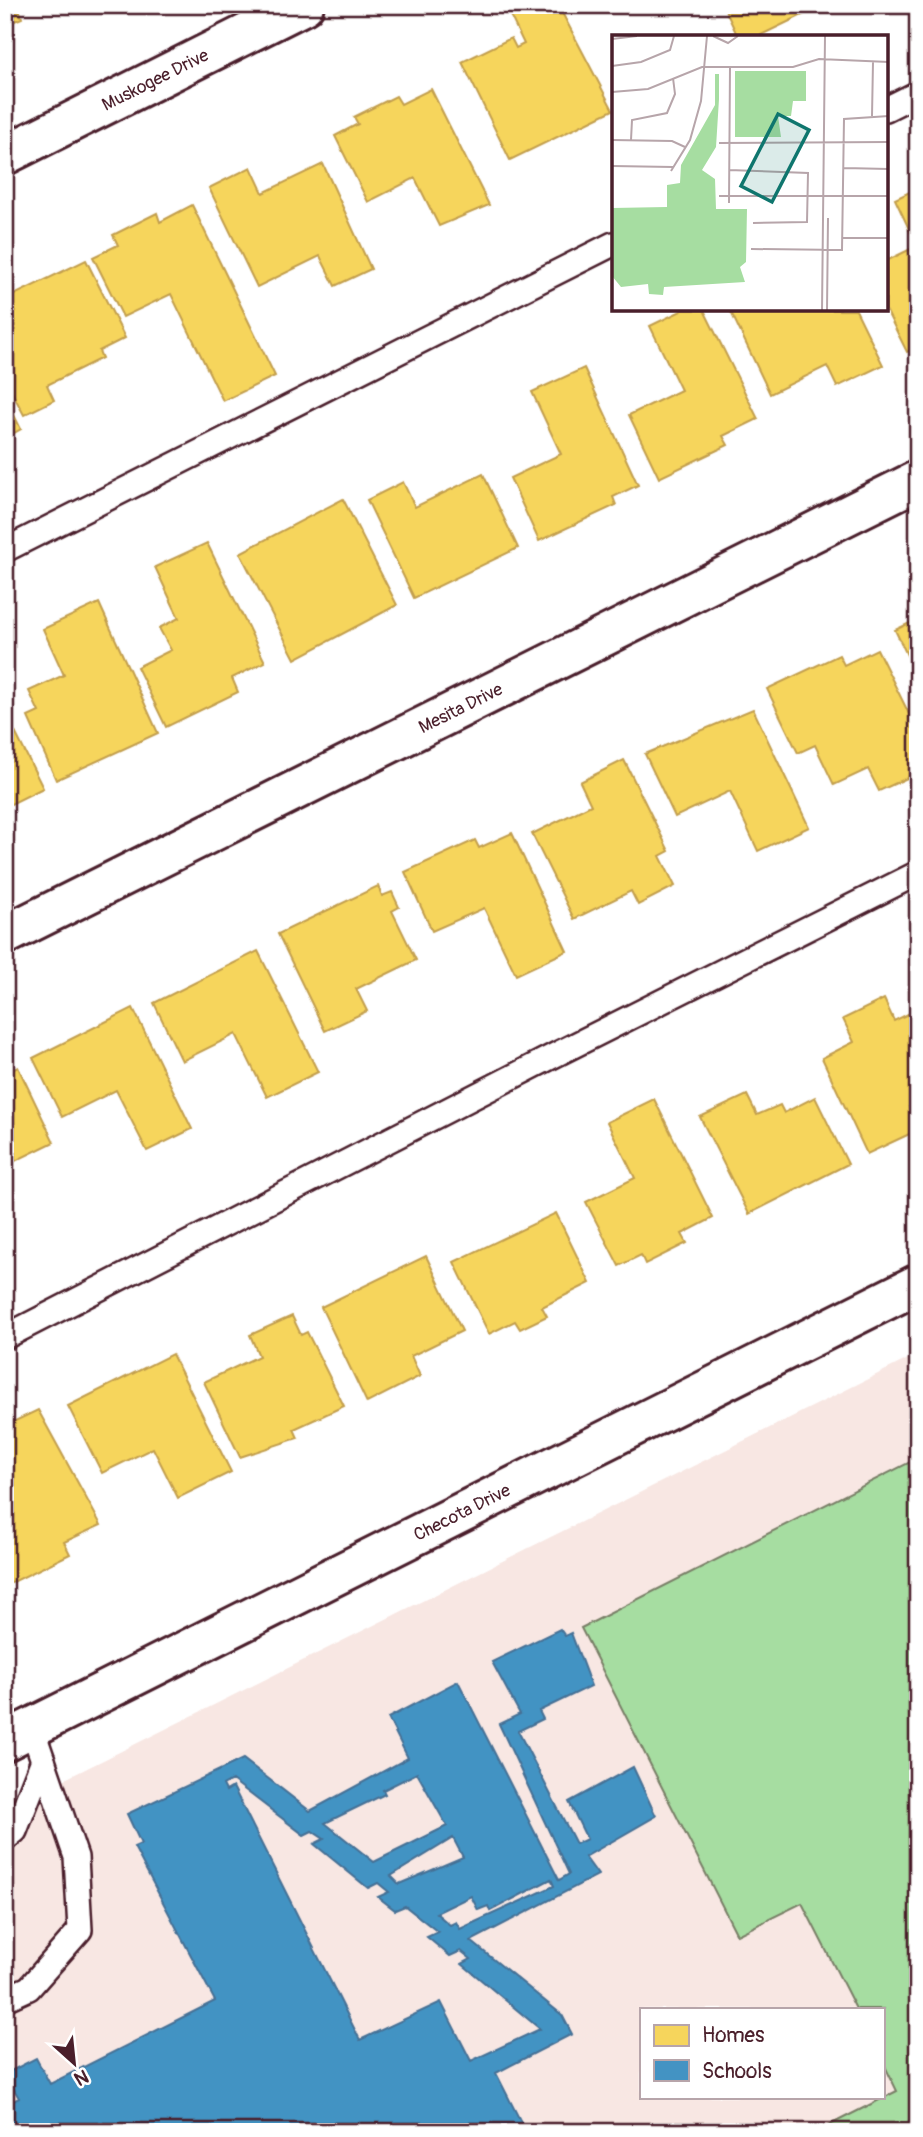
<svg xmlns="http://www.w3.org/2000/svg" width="923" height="2137" font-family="Pangolin,sans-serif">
	<rect width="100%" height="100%" fill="#fff"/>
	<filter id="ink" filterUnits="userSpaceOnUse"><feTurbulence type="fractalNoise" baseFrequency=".0143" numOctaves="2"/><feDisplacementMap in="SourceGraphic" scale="14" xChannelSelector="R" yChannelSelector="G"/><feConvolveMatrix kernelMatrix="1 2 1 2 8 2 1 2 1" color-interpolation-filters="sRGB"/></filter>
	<g filter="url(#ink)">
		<path fill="#f8e7e3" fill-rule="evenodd" d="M 918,1354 L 918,2132 L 5,2132 L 5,1809 ZM 641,2009 L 883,2009 L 883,2097 L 641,2097 Z"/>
		<path fill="#a6dda1" stroke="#787e66" stroke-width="2" d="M 918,1458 L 918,2132 L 816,2132 L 897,2091 L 883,2062 L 883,2009 L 856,2009 L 802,1903 L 737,1935 L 581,1628 Z"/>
		<g fill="#f6d55c" stroke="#c29e4d" stroke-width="2">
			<path d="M 5,5 L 18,5 L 22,18 L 5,25 Z"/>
			<path d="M 530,5 L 558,5 L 613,110 L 510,160 L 462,62 L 511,38 L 516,48 L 524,44 L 510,15 Z"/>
			<path d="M 723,5 L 823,5 L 757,37 L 738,37 Z"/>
			<path d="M 431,89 L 489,205 L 439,226 L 415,178 L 368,202 L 335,136 L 358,124 L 354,117 L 396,96 L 401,104 Z"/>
			<path d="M 323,164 L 371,269 L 335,286 L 320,256 L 257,287 L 209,188 L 251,167 L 263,193 Z"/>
			<path d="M 918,188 L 918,347 L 907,352 L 886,310 L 886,261 L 917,246 L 895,199 Z"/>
			<path d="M 192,205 L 275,376 L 223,401 L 171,294 L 123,317 L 93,257 L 118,245 L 113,235 L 157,213 L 160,222 Z"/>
			<path d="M 86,260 L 125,338 L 99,351 L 102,358 L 47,385 L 54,400 L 24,415 L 5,379 L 5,297 L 6,299 Z"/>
			<path d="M 683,310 L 704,310 L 758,419 L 723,436 L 728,445 L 659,478 L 629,415 L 681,390 L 650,326 Z"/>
			<path d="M 730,310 L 856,310 L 883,365 L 837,387 L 827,366 L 770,394 Z"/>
			<path d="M 584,368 L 638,485 L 613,497 L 616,505 L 539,541 L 510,478 L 561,454 L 532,392 Z"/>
			<path d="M 5,397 L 21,429 L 5,438 Z"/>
			<path d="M 483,474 L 518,548 L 414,598 L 367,500 L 403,482 L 415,507 Z"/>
			<path d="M 343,499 L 397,605 L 295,659 L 240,553 Z"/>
			<path d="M 207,543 L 265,662 L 232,678 L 238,692 L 166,727 L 137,667 L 171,650 L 159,628 L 179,618 L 155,567 Z"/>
			<path d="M 99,603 L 158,733 L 56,780 L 28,717 L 39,712 L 29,691 L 64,675 L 43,629 Z"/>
			<path d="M 918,619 L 918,678 L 895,630 Z"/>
			<path d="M 877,649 L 918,732 L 918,773 L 879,791 L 868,769 L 834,785 L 815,745 L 798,753 L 767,689 L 839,655 L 844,665 Z"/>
			<path d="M 753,709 L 809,827 L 758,851 L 730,791 L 675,817 L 645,754 Z"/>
			<path d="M 5,712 L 43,788 L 5,807 Z"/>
			<path d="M 624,760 L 669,851 L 660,856 L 675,886 L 638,905 L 631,891 L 574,919 L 532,834 L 591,805 L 580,782 Z"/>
			<path d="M 512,833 L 567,951 L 516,975 L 484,908 L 432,931 L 405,872 L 475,840 L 479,848 Z"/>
			<path d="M 378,886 L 382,896 L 392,892 L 399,907 L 392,911 L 416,960 L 356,989 L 367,1011 L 325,1031 L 278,934 Z"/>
			<path d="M 258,951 L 318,1072 L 267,1097 L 236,1034 L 182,1061 L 154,1003 Z"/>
			<path d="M 884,999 L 894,1021 L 918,1009 L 918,1103 L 909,1107 L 918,1125 L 918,1130 L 867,1154 L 822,1058 L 854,1042 L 843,1019 Z"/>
			<path d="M 133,1008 L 192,1129 L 147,1151 L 116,1090 L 62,1117 L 33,1058 Z"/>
			<path d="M 18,1067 L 54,1142 L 5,1166 L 5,1073 Z"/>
			<path d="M 747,1095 L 757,1115 L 780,1105 L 784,1113 L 815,1097 L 848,1164 L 749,1214 L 700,1117 Z"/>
			<path d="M 654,1099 L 713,1218 L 682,1234 L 687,1243 L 645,1264 L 641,1255 L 619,1266 L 586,1202 L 635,1178 L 607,1122 Z"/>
			<path d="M 556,1213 L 590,1283 L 542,1307 L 547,1316 L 520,1329 L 515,1321 L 489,1334 L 454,1262 Z"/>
			<path d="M 426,1256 L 462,1331 L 411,1356 L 420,1376 L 367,1403 L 321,1307 Z"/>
			<path d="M 292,1316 L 301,1335 L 307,1332 L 344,1406 L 294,1429 L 298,1438 L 240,1457 L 204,1382 L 259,1356 L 250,1335 Z"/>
			<path d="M 172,1354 L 231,1472 L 178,1498 L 153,1448 L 102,1473 L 68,1406 Z"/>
			<path d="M 38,1410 L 101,1525 L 64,1542 L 70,1554 L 5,1586 L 5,1411 L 11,1423 Z"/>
		</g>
		<path fill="#4393c3" stroke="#457095" stroke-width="2" fill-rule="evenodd" d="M 560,1629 L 565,1636 L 571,1633 L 591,1686 L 539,1711 L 543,1719 L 518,1731 L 576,1844 L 587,1839 L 569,1802 L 633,1767 L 656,1816 L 585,1857 L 598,1875 L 471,1941 L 562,2015 L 572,2034 L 496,2073 L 526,2132 L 5,2132 L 5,2105 L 19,2098 L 5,2074 L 36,2058 L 50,2084 L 215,2001 L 134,1847 L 141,1844 L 127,1814 L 243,1759 L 310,1811 L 408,1758 L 388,1718 L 458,1681 L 559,1880 L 569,1874 L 499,1724 L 520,1714 L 492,1662 ZM 417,1773 L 447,1826 L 374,1862 L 325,1823 L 385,1794 L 383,1790 ZM 232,1780 L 304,1835 L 312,1831 L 324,1839 L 314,1844 L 368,1888 L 378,1883 L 389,1892 L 378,1897 L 395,1910 L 405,1906 L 438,1932 L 427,1937 L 450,1956 L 461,1951 L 471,1959 L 462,1964 L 540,2029 L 471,2061 L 441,2002 L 360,2040 L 233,1787 L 226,1791 L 223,1785 ZM 453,1838 L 463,1857 L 399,1884 L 391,1876 ZM 551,1879 L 554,1886 L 460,1929 L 456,1922 L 450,1925 L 436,1913 L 471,1896 L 478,1910 L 488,1906 L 490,1911 Z"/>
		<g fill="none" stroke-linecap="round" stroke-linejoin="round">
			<g stroke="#4a1f2b" stroke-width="28">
				<g id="service">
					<path d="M 886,109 L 918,93"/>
					<path d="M 5,550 L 613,244"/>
					<path d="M 5,1337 L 559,1053 L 918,873"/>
					<path d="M 5,1839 L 15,1831 L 43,1760"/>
					<path d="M 5,1999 L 29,1988 L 80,1930 L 76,1857 L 32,1728"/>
				</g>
			</g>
			<g stroke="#4a1f2b" stroke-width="44">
				<g id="minor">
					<path id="s1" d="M 5,155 L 304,5"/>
					<path id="s2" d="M 5,935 L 918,480"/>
					<path id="s3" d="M 5,1741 L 918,1284"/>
				</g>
			</g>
			<use href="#service" stroke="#fff" stroke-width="23"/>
			<use href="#minor" stroke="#fff" stroke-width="38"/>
		</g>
	</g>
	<g text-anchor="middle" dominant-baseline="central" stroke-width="7" stroke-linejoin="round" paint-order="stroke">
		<g font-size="18" fill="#4a1f2b" stroke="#fff">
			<text stroke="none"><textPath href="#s1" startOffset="168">Muskogee Drive</textPath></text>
			<text stroke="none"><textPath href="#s2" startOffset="509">Mesita Drive</textPath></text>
			<text stroke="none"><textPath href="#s3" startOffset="511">Checota Drive</textPath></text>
		</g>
	</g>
	<g transform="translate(612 35)">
		<rect width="276" height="276" fill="#fff"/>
		<path d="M 123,36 L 194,36 L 194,66 L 181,66 L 179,81 L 166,81 L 169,102 L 123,102 ZM 103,39 L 107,39 L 107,64 L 104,112 L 90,135 L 103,144 L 104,174 L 135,174 L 134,227 L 128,232 L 133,247 L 52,252 L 51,260 L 37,259 L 36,249 L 9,252 L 0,241 L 0,173 L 55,172 L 55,150 L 68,148 L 69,130 L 103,70 Z" fill="#a6dda1"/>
		<path fill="none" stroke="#b7a5aa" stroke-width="2" d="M 101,1 L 116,8 L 126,1M 0,4 L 25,1M 0,31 L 29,27 L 58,15 L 62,1M 0,57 L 36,54 L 90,32 L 181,32 L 207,24 L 277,27M 260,81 L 261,27M 0,105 L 60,106 L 73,112M 19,105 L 20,85 L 55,78 L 63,59 L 61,43M 107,108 L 277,107M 0,131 L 61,132M 232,133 L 277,134M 117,135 L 196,138 L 195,187 L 141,188M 59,136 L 78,105 L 89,66 L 95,1M 107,161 L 277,161M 117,168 L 118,31M 230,203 L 277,203M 139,214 L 230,215 L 232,84 L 277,81M 210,276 L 213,1M 215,276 L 216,183"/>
		<path fill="#0f766e" fill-opacity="0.15" stroke="#0f766e" stroke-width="3.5" d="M 166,79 L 197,95 L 160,167 L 129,151 Z"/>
		<rect width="276" height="276" fill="none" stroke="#4a1f2b" stroke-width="3.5"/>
	</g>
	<rect width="923" height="2137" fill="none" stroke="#fff" stroke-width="28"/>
	<rect x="14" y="14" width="895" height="2109" fill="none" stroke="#4a1f2b" stroke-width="2.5" filter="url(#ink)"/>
	<rect x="640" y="2008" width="245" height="91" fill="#ffffff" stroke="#b7a5aa" stroke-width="2"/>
	<rect x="654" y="2025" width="35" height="21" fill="#f6d55c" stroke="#b7a5aa" stroke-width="2"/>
	<text x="702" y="2042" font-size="21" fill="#4a1f2b">Homes</text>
	<rect x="654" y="2060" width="35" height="21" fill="#4393c3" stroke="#b7a5aa" stroke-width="2"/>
	<text x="702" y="2078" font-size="21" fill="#4a1f2b">Schools</text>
	<g transform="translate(74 2063) rotate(153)" stroke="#ffffff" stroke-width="5" paint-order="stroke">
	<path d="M0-5L12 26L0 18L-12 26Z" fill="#4a1f2b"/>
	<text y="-10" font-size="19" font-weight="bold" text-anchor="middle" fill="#4a1f2b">N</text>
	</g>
</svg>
